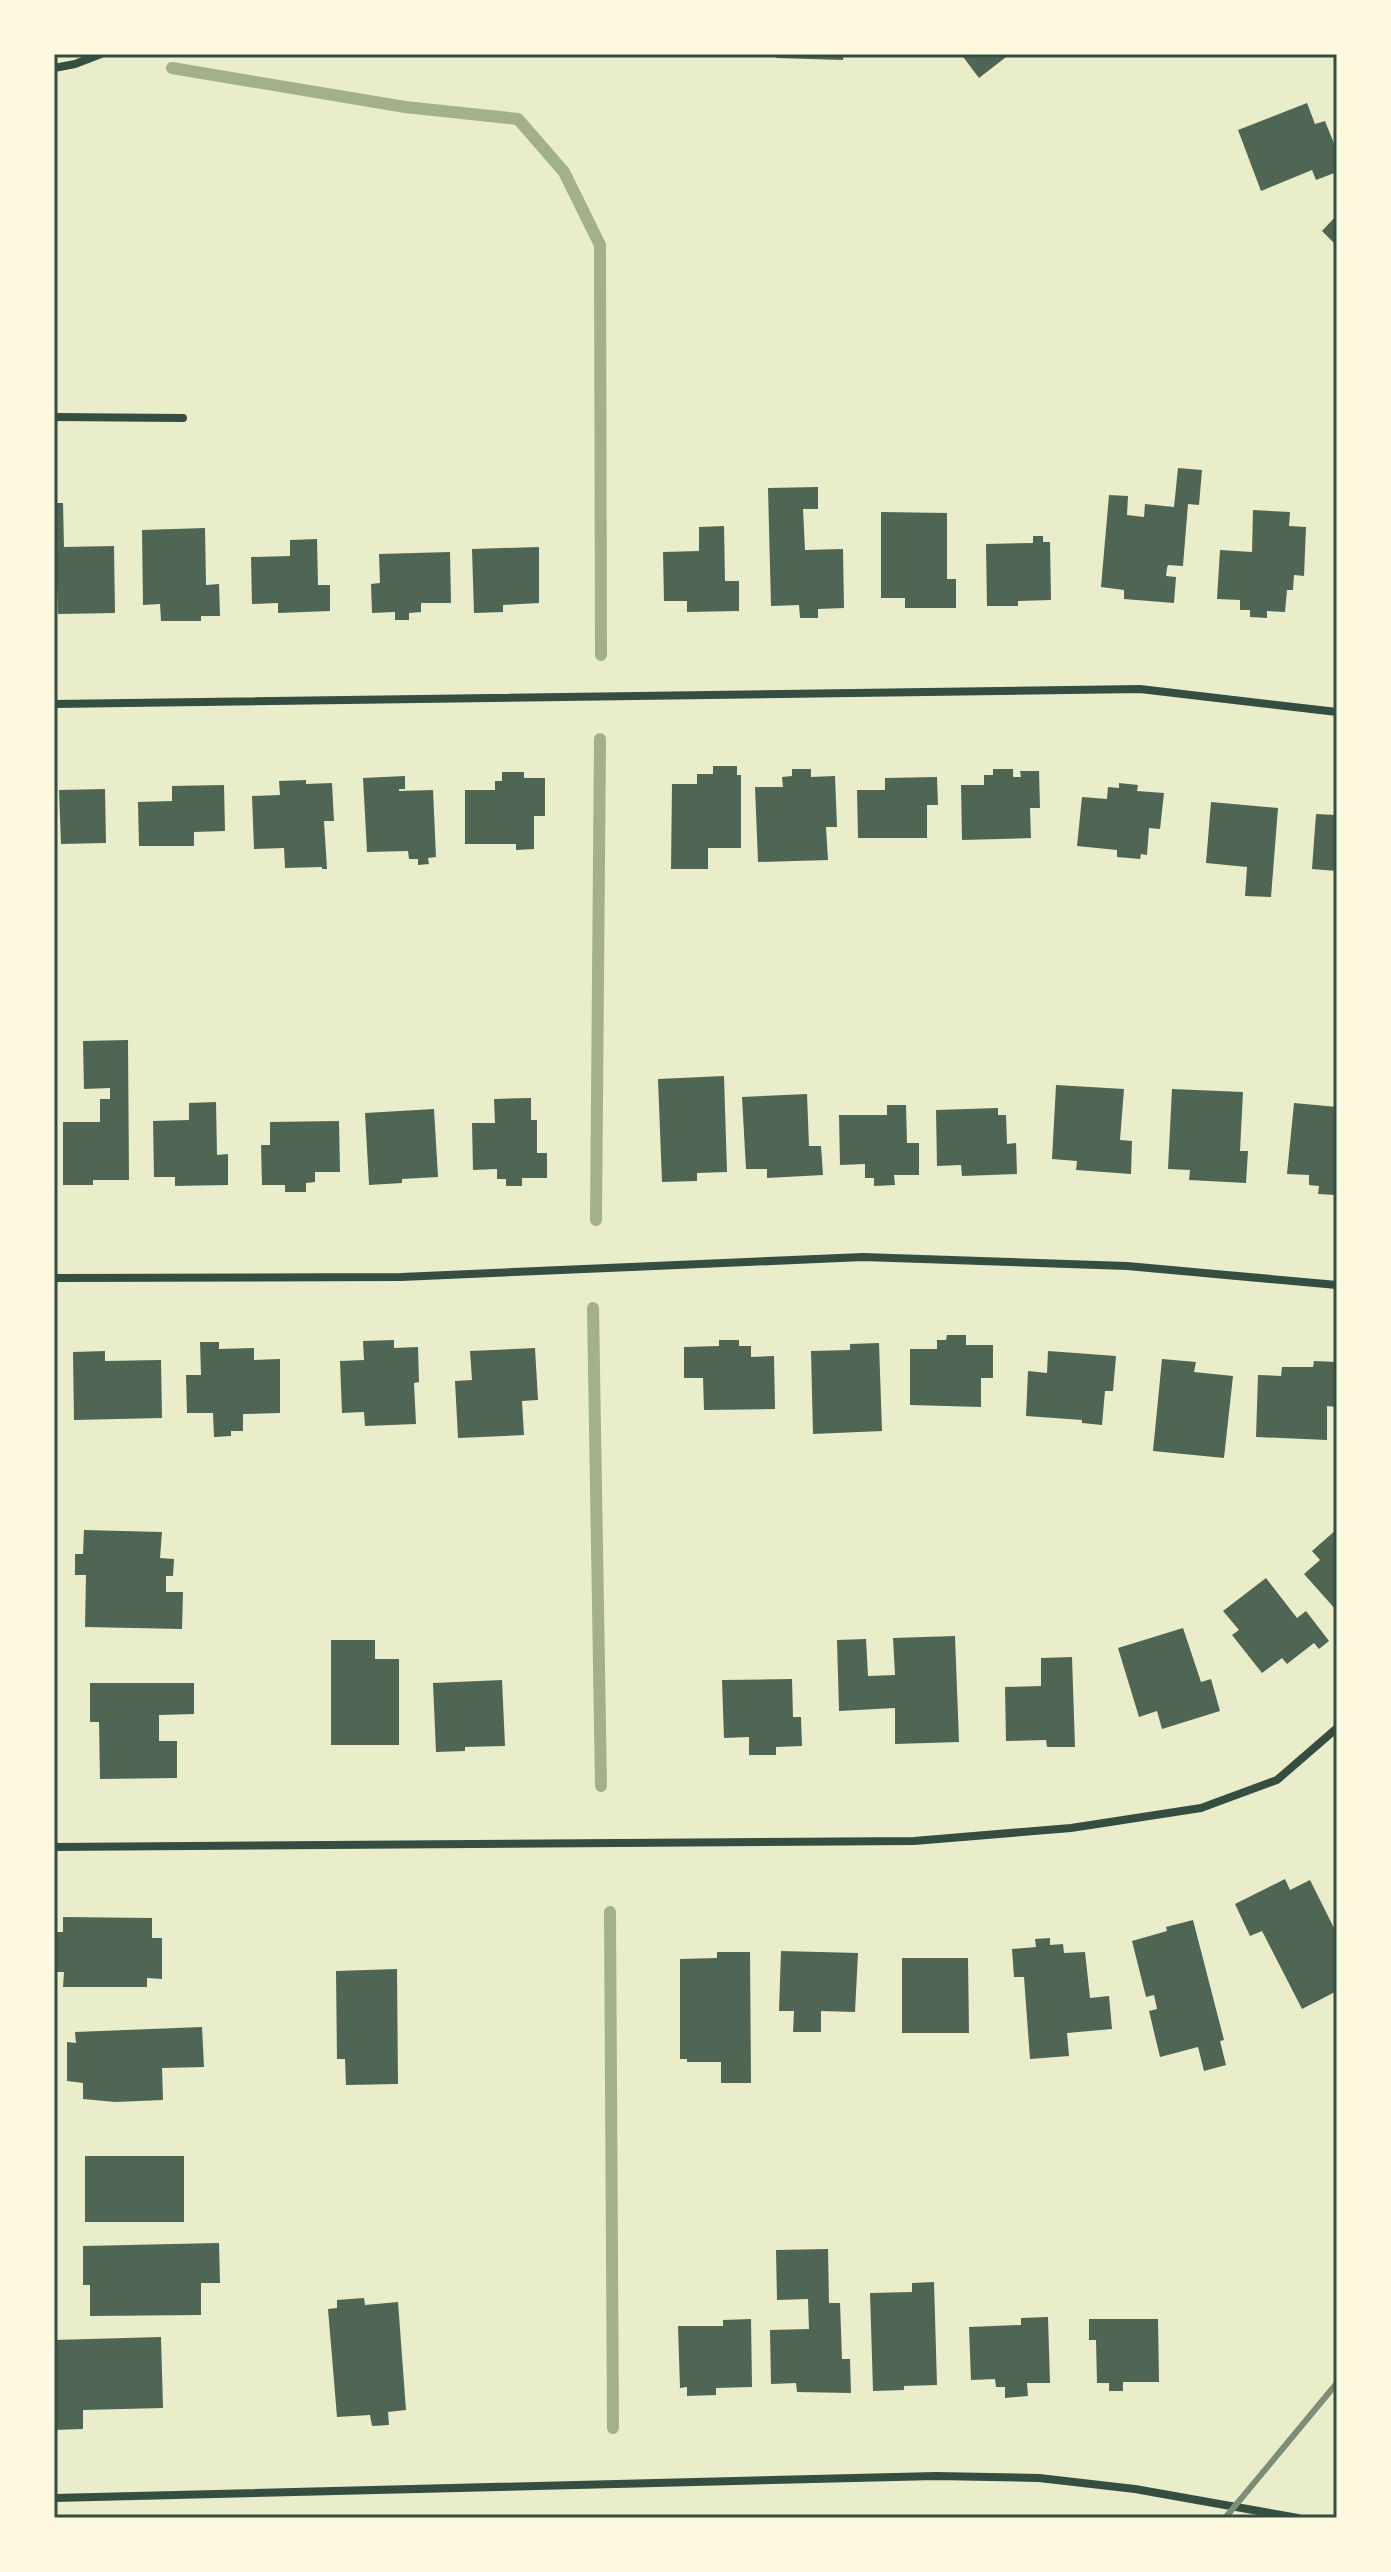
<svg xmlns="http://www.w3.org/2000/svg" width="1391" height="2572" font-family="'IBM Plex Sans',sans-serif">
	<rect width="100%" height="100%" fill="#e9edc9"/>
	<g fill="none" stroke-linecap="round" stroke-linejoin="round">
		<g stroke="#a3b18a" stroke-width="12">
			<path d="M 172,68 L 405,107 L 518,119 L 564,172 L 600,245 L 601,655"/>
			<path d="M 596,1220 L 600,739"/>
			<path d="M 593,1308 L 601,1786"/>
			<path d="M 610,1912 L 613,2428"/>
		</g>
	</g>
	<g fill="#4f6655">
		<path d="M 776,54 L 844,54 L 843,60 L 776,58 Z"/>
		<path d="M 961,54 L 1010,54 L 979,78 Z"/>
		<path d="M 1307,103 L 1315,124 L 1325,121 L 1337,151 L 1337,172 L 1316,180 L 1312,170 L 1261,191 L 1238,130 Z"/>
		<path d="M 1337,215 L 1337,246 L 1322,231 Z"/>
		<path d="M 1178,468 L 1202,470 L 1199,505 L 1188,504 L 1183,566 L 1168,565 L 1167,568 L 1166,576 L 1176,577 L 1174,603 L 1124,599 L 1124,590 L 1101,587 L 1109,495 L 1128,496 L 1127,515 L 1144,517 L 1145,504 L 1174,507 Z"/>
		<path d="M 818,487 L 818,509 L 803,509 L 805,550 L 843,549 L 844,608 L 818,609 L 818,618 L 800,618 L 799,605 L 771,606 L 768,488 Z"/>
		<path d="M 54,503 L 63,503 L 64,547 L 114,546 L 115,613 L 58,614 Z"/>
		<path d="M 1253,510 L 1290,512 L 1289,526 L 1306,527 L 1304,576 L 1294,575 L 1293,590 L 1287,590 L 1285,612 L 1267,611 L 1267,618 L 1250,617 L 1250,610 L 1240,610 L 1240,600 L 1217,599 L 1220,550 L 1252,552 Z"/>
		<path d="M 881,512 L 947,513 L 947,579 L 956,579 L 956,608 L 905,608 L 905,598 L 881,598 Z"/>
		<path d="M 724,526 L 725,581 L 739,581 L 739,611 L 687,612 L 687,601 L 664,601 L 663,552 L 699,551 L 699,527 Z"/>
		<path d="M 205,528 L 206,585 L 219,584 L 220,616 L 201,616 L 201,621 L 161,621 L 160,604 L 143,605 L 142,530 Z"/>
		<path d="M 1033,536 L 1043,536 L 1043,542 L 1050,542 L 1051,600 L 1018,601 L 1018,606 L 987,606 L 986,544 L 1033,543 Z"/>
		<path d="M 317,539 L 318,585 L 330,585 L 330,611 L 278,613 L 278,603 L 252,604 L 251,557 L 290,556 L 290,540 Z"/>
		<path d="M 539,547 L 539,603 L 503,605 L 503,612 L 474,613 L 472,549 Z"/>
		<path d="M 450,552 L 451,603 L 421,603 L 421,612 L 409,613 L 409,620 L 395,620 L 395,612 L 372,613 L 371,584 L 380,583 L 379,554 Z"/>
		<path d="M 713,766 L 737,766 L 737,775 L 741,775 L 741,848 L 708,848 L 708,869 L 671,869 L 672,784 L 697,784 L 697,774 L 713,774 Z"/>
		<path d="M 792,769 L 811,769 L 811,777 L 835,776 L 837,827 L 826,827 L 828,860 L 758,862 L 755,787 L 783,787 L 782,777 L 792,776 Z"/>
		<path d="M 993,769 L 1013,769 L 1013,777 L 1021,777 L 1020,771 L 1039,771 L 1040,808 L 1030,808 L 1031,838 L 962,840 L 961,785 L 984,785 L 984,775 L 993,775 Z"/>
		<path d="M 502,772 L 524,772 L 524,778 L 545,778 L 545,816 L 534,816 L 534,849 L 516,850 L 516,844 L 465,844 L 465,790 L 495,790 L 495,781 L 502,781 Z"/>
		<path d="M 405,776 L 405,789 L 399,789 L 399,791 L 433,790 L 436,857 L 428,858 L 429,864 L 418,865 L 418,859 L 409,859 L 408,851 L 367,852 L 363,778 Z"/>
		<path d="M 937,777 L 938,805 L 927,805 L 927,838 L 858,838 L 857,790 L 885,790 L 885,778 Z"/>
		<path d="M 306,780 L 306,784 L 332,783 L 334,821 L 324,821 L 327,869 L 322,869 L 322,867 L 285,868 L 284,848 L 254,849 L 252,796 L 280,795 L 279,781 Z"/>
		<path d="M 1119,783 L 1138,785 L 1137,791 L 1164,793 L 1160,829 L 1149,828 L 1147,855 L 1141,854 L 1140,859 L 1117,857 L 1117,850 L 1077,846 L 1082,797 L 1107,799 L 1108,787 L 1119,788 Z"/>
		<path d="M 224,785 L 225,831 L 194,832 L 194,846 L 139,846 L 138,802 L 172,801 L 172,786 Z"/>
		<path d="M 105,789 L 106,843 L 61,844 L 59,790 Z"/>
		<path d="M 1211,802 L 1278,808 L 1271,897 L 1245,896 L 1247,867 L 1206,863 Z"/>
		<path d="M 1316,814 L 1337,815 L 1337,871 L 1312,869 Z"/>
		<path d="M 128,1040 L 129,1180 L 93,1180 L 93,1185 L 63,1185 L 63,1122 L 100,1122 L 100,1099 L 110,1099 L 110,1088 L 84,1089 L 83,1041 Z"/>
		<path d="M 724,1076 L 727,1172 L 697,1173 L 697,1181 L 662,1182 L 658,1079 Z"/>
		<path d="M 1056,1085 L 1124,1089 L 1120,1140 L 1132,1141 L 1131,1174 L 1076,1170 L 1077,1161 L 1052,1159 Z"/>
		<path d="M 1172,1089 L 1243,1092 L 1240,1151 L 1248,1151 L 1246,1183 L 1189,1180 L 1190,1170 L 1168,1169 Z"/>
		<path d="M 807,1094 L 809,1146 L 821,1146 L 823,1175 L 767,1178 L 767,1169 L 746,1169 L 742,1097 Z"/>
		<path d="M 531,1098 L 531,1120 L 537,1120 L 537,1153 L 547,1153 L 547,1178 L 522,1178 L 522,1186 L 506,1186 L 506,1179 L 497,1179 L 497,1169 L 473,1170 L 472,1123 L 495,1123 L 494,1099 Z"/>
		<path d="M 216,1102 L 217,1155 L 228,1154 L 228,1185 L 175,1186 L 175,1177 L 154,1177 L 153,1121 L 189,1120 L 189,1103 Z"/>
		<path d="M 1294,1103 L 1337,1107 L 1337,1187 L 1335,1186 L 1334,1195 L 1318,1194 L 1319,1186 L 1309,1185 L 1309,1175 L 1287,1174 Z"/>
		<path d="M 887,1105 L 906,1105 L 907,1143 L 919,1143 L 919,1175 L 894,1175 L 895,1185 L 874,1186 L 874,1178 L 865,1178 L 865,1164 L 840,1165 L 839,1115 L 887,1115 Z"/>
		<path d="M 998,1108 L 998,1115 L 1006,1115 L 1007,1144 L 1016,1143 L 1017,1174 L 962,1176 L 961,1165 L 937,1166 L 936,1110 Z"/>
		<path d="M 434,1109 L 438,1177 L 402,1179 L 402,1183 L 369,1185 L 365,1113 Z"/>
		<path d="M 339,1121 L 340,1172 L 315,1172 L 315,1182 L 306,1183 L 306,1192 L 285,1192 L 285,1185 L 262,1185 L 261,1145 L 270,1145 L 270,1122 Z"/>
		<path d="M 947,1335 L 966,1335 L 966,1345 L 993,1345 L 993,1378 L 981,1378 L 981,1407 L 910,1405 L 910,1349 L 937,1349 L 937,1340 L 946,1340 Z"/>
		<path d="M 394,1340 L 394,1348 L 418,1347 L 419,1382 L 414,1383 L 416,1424 L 365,1426 L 364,1412 L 342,1413 L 340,1361 L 364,1360 L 363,1341 Z"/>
		<path d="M 719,1340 L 739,1340 L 739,1346 L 751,1346 L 751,1357 L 774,1356 L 775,1409 L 704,1410 L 703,1378 L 684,1378 L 684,1347 L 719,1346 Z"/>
		<path d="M 200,1342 L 219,1342 L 219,1349 L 254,1348 L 254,1360 L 280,1359 L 280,1413 L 243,1414 L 243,1431 L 231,1431 L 231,1436 L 214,1437 L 213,1413 L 187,1413 L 186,1375 L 201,1375 Z"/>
		<path d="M 879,1343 L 882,1431 L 813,1434 L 811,1351 L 850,1350 L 850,1344 Z"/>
		<path d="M 535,1348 L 538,1400 L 522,1401 L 524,1435 L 458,1438 L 455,1381 L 472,1380 L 470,1351 Z"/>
		<path d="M 105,1351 L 105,1361 L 161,1360 L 162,1418 L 74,1420 L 73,1352 Z"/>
		<path d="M 1048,1351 L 1116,1356 L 1113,1391 L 1105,1391 L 1102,1425 L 1082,1423 L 1082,1420 L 1026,1416 L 1028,1371 L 1047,1373 Z"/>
		<path d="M 1162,1359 L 1196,1362 L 1194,1372 L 1233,1376 L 1224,1458 L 1153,1451 Z"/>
		<path d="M 1314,1361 L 1337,1362 L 1337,1407 L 1327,1406 L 1327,1440 L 1256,1437 L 1258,1375 L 1281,1376 L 1282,1367 L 1313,1367 Z"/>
		<path d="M 1337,1529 L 1337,1611 L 1304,1574 L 1320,1560 L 1312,1551 Z"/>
		<path d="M 84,1530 L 162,1532 L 160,1558 L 174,1559 L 173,1576 L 166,1576 L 166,1592 L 183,1592 L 182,1629 L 85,1627 L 86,1575 L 75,1575 L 75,1554 L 83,1554 Z"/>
		<path d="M 1266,1578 L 1297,1618 L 1306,1611 L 1329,1641 L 1319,1649 L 1314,1643 L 1287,1664 L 1282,1658 L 1262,1673 L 1232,1635 L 1239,1630 L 1223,1611 Z"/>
		<path d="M 1183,1628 L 1201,1682 L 1211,1679 L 1220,1711 L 1162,1729 L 1157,1711 L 1139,1717 L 1118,1648 Z"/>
		<path d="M 955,1636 L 959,1742 L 895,1744 L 895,1708 L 839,1711 L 837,1640 L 866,1639 L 868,1676 L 895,1675 L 893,1638 Z"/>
		<path d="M 331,1640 L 375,1640 L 375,1659 L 399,1659 L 399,1745 L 331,1745 Z"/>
		<path d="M 1072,1657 L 1075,1747 L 1047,1747 L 1046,1740 L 1006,1741 L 1005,1687 L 1041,1686 L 1041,1658 Z"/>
		<path d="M 792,1679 L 793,1717 L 801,1717 L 802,1746 L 776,1747 L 776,1755 L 749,1755 L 749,1737 L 724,1738 L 722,1680 Z"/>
		<path d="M 502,1680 L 505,1746 L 465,1747 L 465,1751 L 436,1752 L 433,1683 Z"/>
		<path d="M 90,1683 L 194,1683 L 194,1714 L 159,1715 L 159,1741 L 177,1741 L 177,1778 L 100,1779 L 99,1722 L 90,1722 Z"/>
		<path d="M 1285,1879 L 1290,1890 L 1310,1880 L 1337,1934 L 1337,1991 L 1302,2009 L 1262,1931 L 1250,1936 L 1235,1904 Z"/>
		<path d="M 63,1917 L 152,1918 L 152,1938 L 162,1938 L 162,1979 L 147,1978 L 147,1987 L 63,1987 L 64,1972 L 54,1972 L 54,1932 L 63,1932 Z"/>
		<path d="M 1193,1920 L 1224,2040 L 1220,2041 L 1226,2065 L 1204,2071 L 1198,2047 L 1160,2057 L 1149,2011 L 1157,2009 L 1154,1995 L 1146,1997 L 1132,1941 L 1167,1931 L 1166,1927 Z"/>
		<path d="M 1050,1938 L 1050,1945 L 1063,1944 L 1064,1953 L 1085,1952 L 1090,1998 L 1109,1996 L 1112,2029 L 1067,2033 L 1069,2056 L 1030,2059 L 1024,1977 L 1014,1977 L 1012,1949 L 1036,1947 L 1035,1939 Z"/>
		<path d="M 781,1951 L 858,1953 L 855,2012 L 821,2011 L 821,2032 L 793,2032 L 794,2011 L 779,2011 Z"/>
		<path d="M 717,1952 L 750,1952 L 751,2083 L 721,2083 L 721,2062 L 687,2062 L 687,2059 L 680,2059 L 680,1959 L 717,1958 Z"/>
		<path d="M 902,1958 L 968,1958 L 969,2033 L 902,2033 Z"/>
		<path d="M 397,1969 L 398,2084 L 346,2085 L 345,2059 L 337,2059 L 336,1971 Z"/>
		<path d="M 202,2027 L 204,2067 L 162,2068 L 163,2100 L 115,2102 L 83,2099 L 83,2083 L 67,2081 L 67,2042 L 76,2043 L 75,2032 Z"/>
		<rect x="85" y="2156" width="99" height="66"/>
		<path d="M 219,2243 L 220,2283 L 201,2283 L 201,2315 L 90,2316 L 90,2285 L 83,2285 L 83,2246 Z"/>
		<path d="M 828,2249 L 829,2303 L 840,2303 L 842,2359 L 850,2359 L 851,2393 L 797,2392 L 796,2383 L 771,2384 L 770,2330 L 809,2329 L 808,2299 L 777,2300 L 776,2250 Z"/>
		<path d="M 934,2282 L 937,2385 L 904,2386 L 904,2390 L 873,2391 L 870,2293 L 912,2292 L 912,2283 Z"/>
		<path d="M 364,2298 L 365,2305 L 398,2302 L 406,2410 L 388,2412 L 389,2425 L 372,2426 L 370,2415 L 337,2417 L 328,2309 L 337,2308 L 337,2300 Z"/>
		<path d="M 1048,2317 L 1050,2383 L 1027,2383 L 1028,2396 L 1005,2398 L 1005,2387 L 996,2387 L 995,2379 L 971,2380 L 969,2327 L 1021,2325 L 1021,2318 Z"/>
		<path d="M 751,2319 L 752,2387 L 716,2388 L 716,2395 L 687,2396 L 687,2387 L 680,2388 L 678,2326 L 723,2326 L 723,2320 Z"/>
		<path d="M 1089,2319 L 1158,2319 L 1159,2382 L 1123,2382 L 1123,2391 L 1109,2391 L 1109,2383 L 1097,2383 L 1096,2340 L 1089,2340 Z"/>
		<path d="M 161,2337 L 163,2408 L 83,2410 L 83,2429 L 54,2430 L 54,2340 Z"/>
	</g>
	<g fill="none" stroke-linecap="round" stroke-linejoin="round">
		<g stroke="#344e41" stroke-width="8">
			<path d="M 54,68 L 75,64 L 101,54"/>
			<path d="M 54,417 L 183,418"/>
			<path d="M 54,704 L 1140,689 L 1337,712"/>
			<path d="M 54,1278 L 401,1277 L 863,1257 L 1127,1266 L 1337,1285"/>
			<path d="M 54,1847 L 914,1841 L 1071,1828 L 1201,1808 L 1277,1780 L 1337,1728"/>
			<path d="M 54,2498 L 936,2476 L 1039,2478 L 1135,2489 L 1298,2518"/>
		</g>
		<path stroke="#7c8e77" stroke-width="6" d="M 1225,2518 L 1337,2383"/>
	</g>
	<rect width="1391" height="2572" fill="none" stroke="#fefae0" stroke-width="112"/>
	<rect x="56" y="56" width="1279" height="2460" fill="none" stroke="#344e41" stroke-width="3"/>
</svg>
